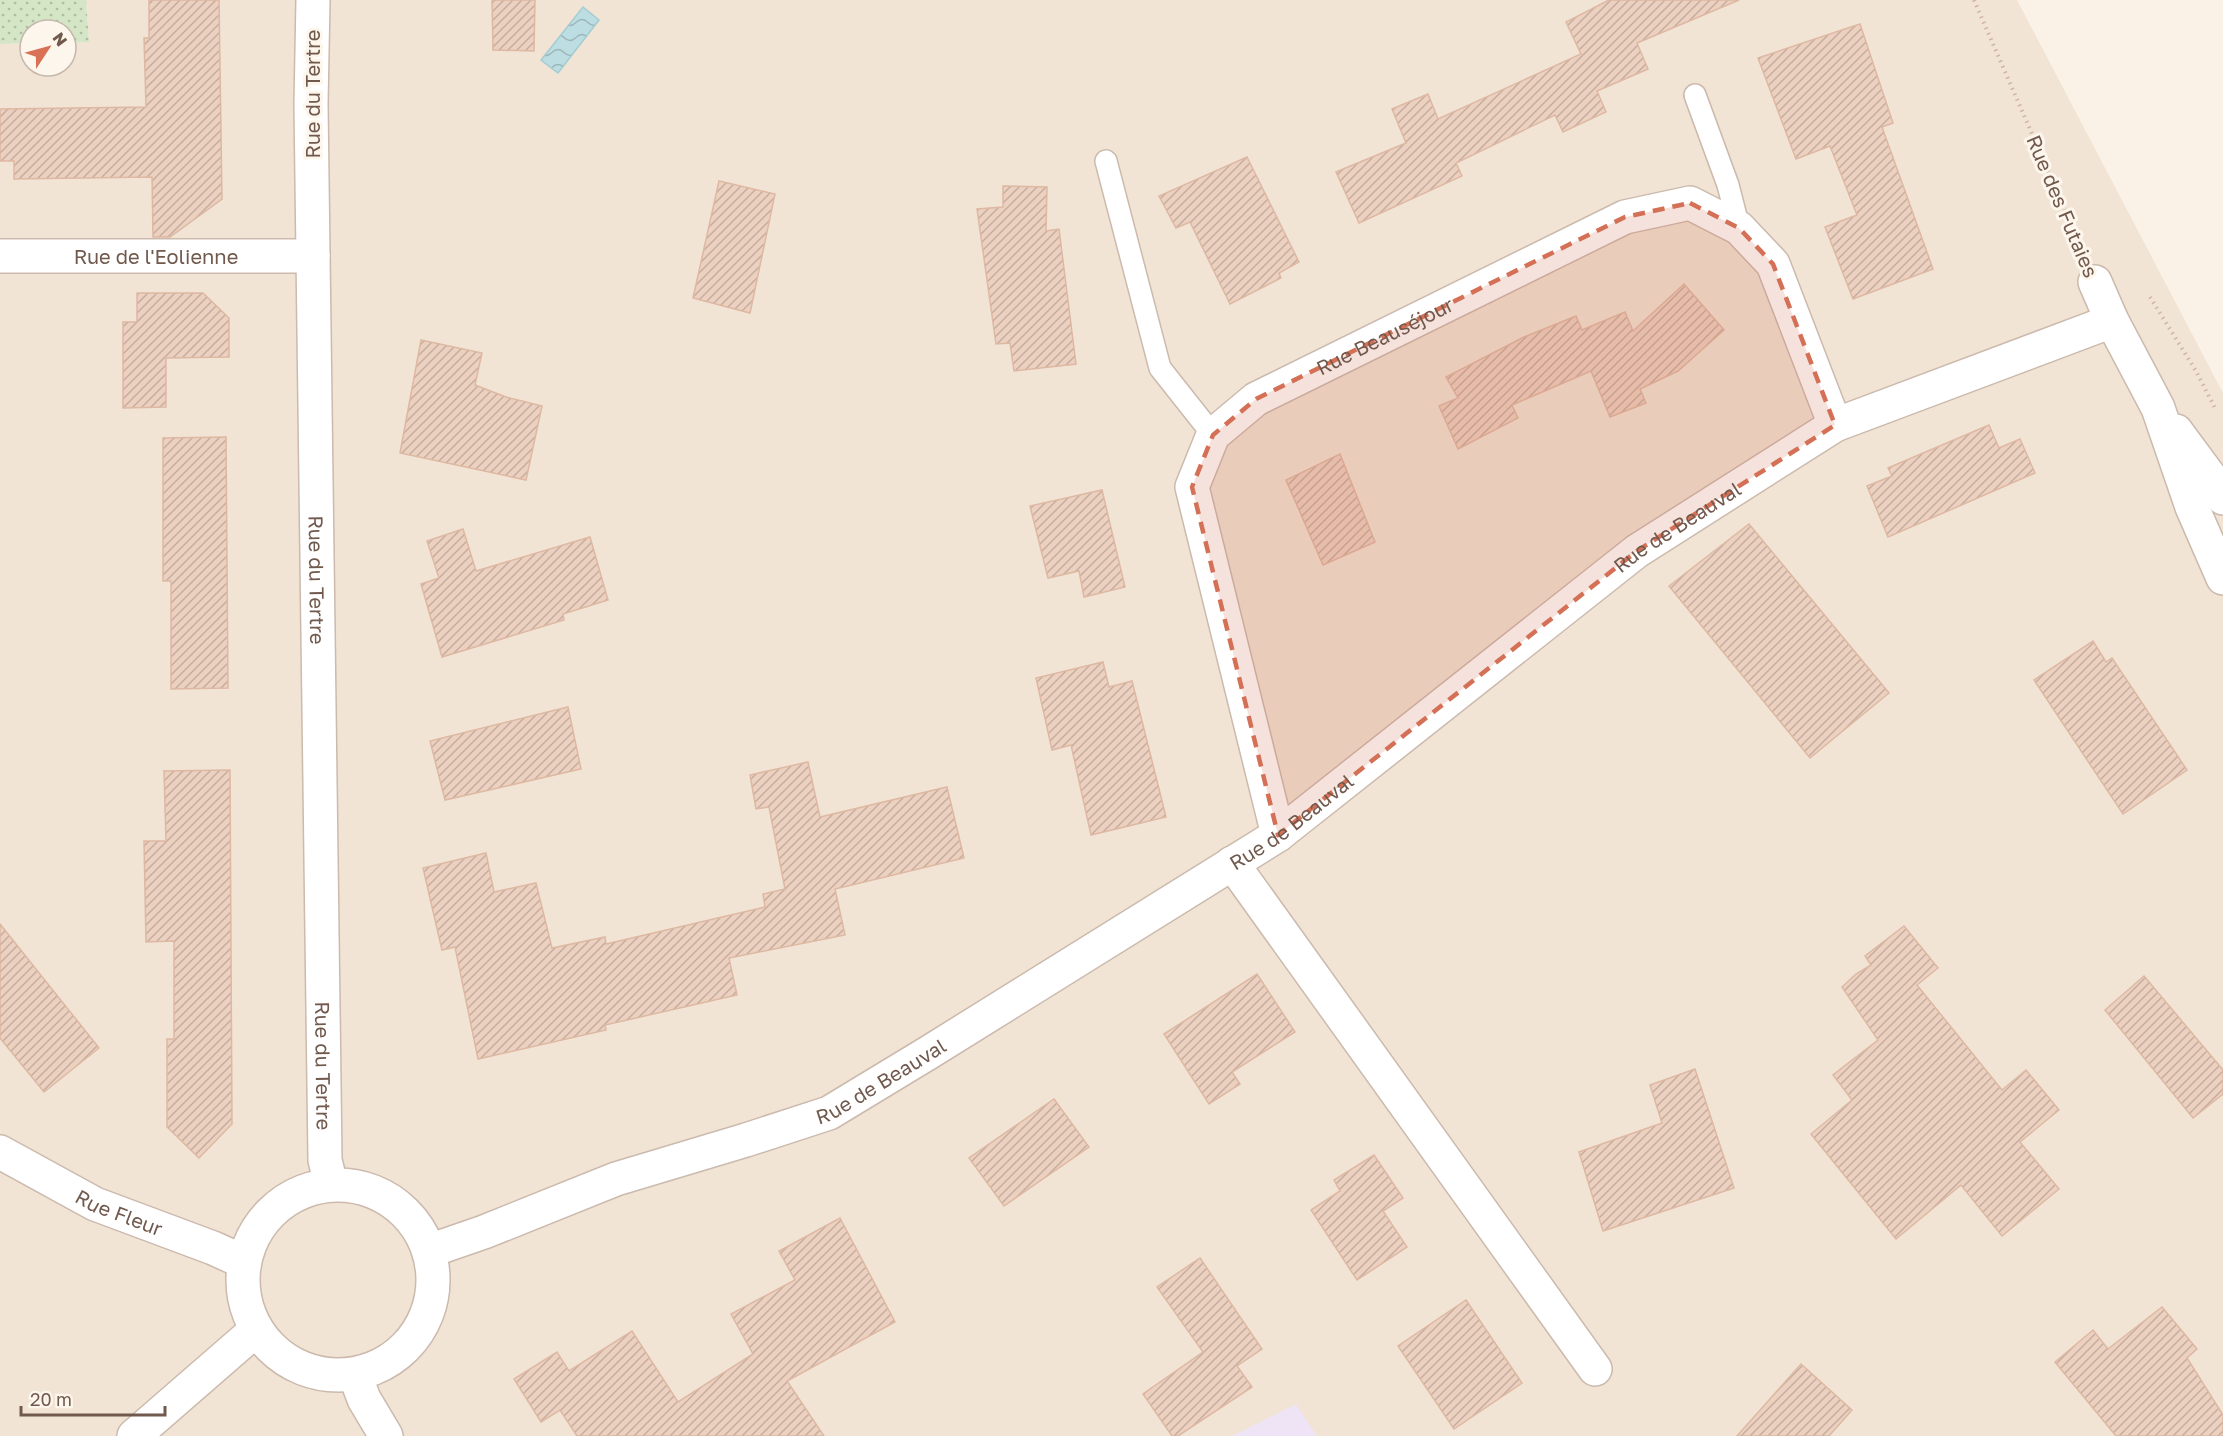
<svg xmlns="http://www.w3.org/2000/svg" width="2223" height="1436" font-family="'Golos Text',sans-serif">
	<defs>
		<pattern id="park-dots" width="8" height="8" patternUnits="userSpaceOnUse" patternTransform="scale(1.5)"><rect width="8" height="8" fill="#d4e6c6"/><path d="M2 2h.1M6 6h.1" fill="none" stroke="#b0bda3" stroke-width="1.8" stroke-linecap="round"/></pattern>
		<pattern id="water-waves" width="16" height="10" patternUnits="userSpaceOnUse" patternTransform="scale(1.5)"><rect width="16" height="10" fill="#bcdde2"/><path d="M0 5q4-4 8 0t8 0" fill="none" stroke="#9db6b9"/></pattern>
		<pattern id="building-hatch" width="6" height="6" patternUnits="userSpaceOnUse" patternTransform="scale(1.5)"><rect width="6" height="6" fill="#edd1c0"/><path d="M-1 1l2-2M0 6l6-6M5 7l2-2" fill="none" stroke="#c4ad9e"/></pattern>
	</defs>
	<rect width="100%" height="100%" fill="#faf2e6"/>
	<path fill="#f1e4d5" d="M 86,0 L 2017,0 L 2223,393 L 2223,1436 L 0,1436 L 0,44 L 30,43 L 30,66 L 66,66 L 66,43 L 89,42 Z"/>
	<path fill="#efe3f6" d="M 1296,1404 L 1317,1436 L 1232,1436 Z"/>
	<path fill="url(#park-dots)" d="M 0,0 L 86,0 L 89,42 L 66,43 L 66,30 L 30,30 L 30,43 L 0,44 Z"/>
	<path fill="url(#water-waves)" stroke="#a3ccd3" stroke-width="1.5" d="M 583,7 L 599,20 L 558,73 L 541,60 Z"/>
	<g fill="url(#building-hatch)" stroke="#deb8a2" stroke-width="1.5">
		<path d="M 149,0 L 219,0 L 222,199 L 170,237 L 153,237 L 152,177 L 14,179 L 14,161 L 0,161 L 0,109 L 146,107 L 144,38 L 149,38 Z"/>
		<path d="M 492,0 L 535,0 L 534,51 L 493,50 Z"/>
		<path d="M 1609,0 L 1739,0 L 1637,43 L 1648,69 L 1597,91 L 1606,112 L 1563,132 L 1555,115 L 1456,163 L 1462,176 L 1359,223 L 1336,172 L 1406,143 L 1392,109 L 1428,94 L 1438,119 L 1581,54 L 1566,22 Z"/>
		<path d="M 1860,24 L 1893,123 L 1882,127 L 1933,269 L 1853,299 L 1825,227 L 1857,215 L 1830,146 L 1796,159 L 1758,58 Z"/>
		<path d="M 1247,157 L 1299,262 L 1279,273 L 1281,278 L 1230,304 L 1190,222 L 1176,228 L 1159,196 Z"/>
		<path d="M 719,181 L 775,194 L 750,313 L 693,298 Z"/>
		<path d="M 1003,186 L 1047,187 L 1046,231 L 1059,229 L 1076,364 L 1014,371 L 1010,343 L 996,344 L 977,209 L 1003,207 Z"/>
		<path d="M 1684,284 L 1724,330 L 1678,371 L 1640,389 L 1646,403 L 1610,417 L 1591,371 L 1512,405 L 1518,418 L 1458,449 L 1439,406 L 1458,398 L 1446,377 L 1524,337 L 1576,316 L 1582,330 L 1625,312 L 1633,331 Z"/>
		<path d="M 137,293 L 203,293 L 229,318 L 229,357 L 166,358 L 166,407 L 123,408 L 123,322 L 137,322 Z"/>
		<path d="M 421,340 L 482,353 L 475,385 L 506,397 L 542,406 L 526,480 L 400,453 Z"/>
		<path d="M 1989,425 L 1999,448 L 2020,439 L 2035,473 L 1888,537 L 1867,486 L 1892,476 L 1888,468 Z"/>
		<path d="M 226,437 L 228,688 L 171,689 L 171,581 L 163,581 L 163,438 Z"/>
		<path d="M 1340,454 L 1375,542 L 1323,565 L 1286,480 Z"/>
		<path d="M 1102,490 L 1125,587 L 1084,597 L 1079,571 L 1048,578 L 1030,506 Z"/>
		<path d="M 1749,524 L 1889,693 L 1810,758 L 1669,586 Z"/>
		<path d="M 463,529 L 476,571 L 590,537 L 608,600 L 563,614 L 564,620 L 442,657 L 421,584 L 439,578 L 427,541 Z"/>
		<path d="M 2093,641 L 2106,662 L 2112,658 L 2187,770 L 2123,814 L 2034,680 Z"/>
		<path d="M 1103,662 L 1109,687 L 1132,681 L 1166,817 L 1091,835 L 1071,745 L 1052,750 L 1036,678 Z"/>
		<path d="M 568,707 L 581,769 L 445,800 L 430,741 Z"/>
		<path d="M 808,762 L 820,817 L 947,787 L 964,858 L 835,889 L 845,935 L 729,958 L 737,995 L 605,1025 L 606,1030 L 478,1059 L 455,947 L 442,950 L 423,868 L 486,853 L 494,892 L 536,883 L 552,948 L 605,937 L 606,944 L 765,907 L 763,894 L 785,889 L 769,807 L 756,809 L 750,775 Z"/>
		<path d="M 230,770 L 232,1124 L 199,1158 L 167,1127 L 167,1039 L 174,1039 L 174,941 L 146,942 L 144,841 L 166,841 L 164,771 Z"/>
		<path d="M 0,924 L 99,1048 L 44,1092 L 0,1038 Z"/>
		<path d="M 1904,926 L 1938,968 L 1917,985 L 2002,1090 L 2026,1070 L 2059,1110 L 2020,1142 L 2059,1189 L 2002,1236 L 1961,1185 L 1896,1239 L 1811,1134 L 1852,1100 L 1833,1075 L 1878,1040 L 1842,987 L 1856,974 L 1871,965 L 1865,956 Z"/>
		<path d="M 1257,974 L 1295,1032 L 1232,1072 L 1240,1084 L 1209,1104 L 1164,1034 Z"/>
		<path d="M 2144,976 L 2223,1070 L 2223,1094 L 2193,1118 L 2105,1010 Z"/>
		<path d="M 1695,1069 L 1734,1188 L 1603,1231 L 1579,1152 L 1662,1123 L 1650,1085 Z"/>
		<path d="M 1054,1099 L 1089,1147 L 1004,1206 L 969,1158 Z"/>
		<path d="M 1374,1155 L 1403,1198 L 1383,1211 L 1407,1247 L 1357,1280 L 1311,1210 L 1340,1191 L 1334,1180 Z"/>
		<path d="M 840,1218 L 895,1322 L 787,1381 L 824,1436 L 577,1436 L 560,1410 L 541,1422 L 514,1379 L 557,1352 L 569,1371 L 632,1331 L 678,1402 L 753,1354 L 731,1314 L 795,1280 L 779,1251 Z"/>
		<path d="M 1200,1258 L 1262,1349 L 1237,1366 L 1252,1387 L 1178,1436 L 1172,1436 L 1143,1394 L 1203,1352 L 1157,1287 Z"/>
		<path d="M 1466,1300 L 1522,1383 L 1454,1429 L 1398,1346 Z"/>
		<path d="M 2162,1307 L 2197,1349 L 2187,1358 L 2223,1415 L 2223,1436 L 2116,1436 L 2055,1362 L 2093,1330 L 2108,1349 Z"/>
		<path d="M 1801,1364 L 1852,1410 L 1829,1436 L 1737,1436 Z"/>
	</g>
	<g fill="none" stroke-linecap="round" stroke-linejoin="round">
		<g stroke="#cbbaad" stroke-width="24">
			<g id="service">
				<path d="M 1695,95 L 1728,185 L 1739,228"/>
				<path d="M 1106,161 L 1160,368 L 1213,435"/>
			</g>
		</g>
		<g stroke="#cbbaad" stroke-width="36">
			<g id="minor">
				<path id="s1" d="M 313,0 L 311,104 L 325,1160 L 331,1185"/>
				<path id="s2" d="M 0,256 L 313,256"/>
				<path d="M 2095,282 L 2112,321 L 2158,408 L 2192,507 L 2223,578"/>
				<path d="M 2176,431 L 2216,485 L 2223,498"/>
				<path id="s3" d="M 1278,835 L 1192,487 L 1213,435 L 1256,399 L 1625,217 L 1690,203 L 1739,228 L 1773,264 L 1835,425"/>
				<path d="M 1232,863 L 1595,1369"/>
				<path id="s4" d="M 0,1152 L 95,1204 L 213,1248 L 244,1262"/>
				<circle cx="338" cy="1280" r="95"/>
				<path id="s5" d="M 429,1251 L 484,1232 L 616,1179 L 746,1140 L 829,1113 L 928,1053 L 1278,835 L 1637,551 L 1835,425 L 2112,321"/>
				<path d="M 355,1375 L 364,1399 L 386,1436"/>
				<path d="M 134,1436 L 256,1330"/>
			</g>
		</g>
		<g stroke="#d2b4a3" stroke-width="4" stroke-dasharray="1.5 4.5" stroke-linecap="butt">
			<path d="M 1974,0 L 2080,245"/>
			<path d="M 2150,297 L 2196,371 L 2216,410"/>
		</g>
		<use href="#service" stroke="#fff" stroke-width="21"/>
		<use href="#minor" stroke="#fff" stroke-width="33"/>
	</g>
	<path fill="#d47056" fill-opacity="0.2" stroke="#d47056" stroke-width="4.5" stroke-dasharray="12 8" stroke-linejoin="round" d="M 1690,203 L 1739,228 L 1773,264 L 1835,425 L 1637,551 L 1278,835 L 1192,487 L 1213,435 L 1256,399 L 1625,217 Z"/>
	<g text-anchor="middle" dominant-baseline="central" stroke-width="6" stroke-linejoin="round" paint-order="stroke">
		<g font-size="20" fill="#71594d" stroke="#fdf6ec">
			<text transform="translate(312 94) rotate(-90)">Rue du Tertre</text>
			<text transform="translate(2063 206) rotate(67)">Rue des Futaies</text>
			<text stroke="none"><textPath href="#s2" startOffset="156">Rue de l'Eolienne</textPath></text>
			<text stroke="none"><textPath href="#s3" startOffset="614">Rue Beauséjour</textPath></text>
			<text stroke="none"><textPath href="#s5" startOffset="1456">Rue de Beauval</textPath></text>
			<text stroke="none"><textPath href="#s1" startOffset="580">Rue du Tertre</textPath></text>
			<text stroke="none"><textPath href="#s5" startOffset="970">Rue de Beauval</textPath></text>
			<text stroke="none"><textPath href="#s1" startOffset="1066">Rue du Tertre</textPath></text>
			<text stroke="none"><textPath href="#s5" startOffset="484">Rue de Beauval</textPath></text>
			<text stroke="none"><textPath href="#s4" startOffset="134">Rue Fleur</textPath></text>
		</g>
	</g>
	<g transform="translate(48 48) rotate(54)"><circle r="28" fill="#fdf6ec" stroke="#c5b7ac" stroke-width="1.5"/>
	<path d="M0-4.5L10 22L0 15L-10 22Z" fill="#d97156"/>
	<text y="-9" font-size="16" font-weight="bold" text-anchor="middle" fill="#71594d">N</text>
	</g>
	<path d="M21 1406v9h144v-9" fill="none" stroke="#71594d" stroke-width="3"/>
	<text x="30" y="1406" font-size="18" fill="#71594d" stroke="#fdf6ec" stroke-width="4.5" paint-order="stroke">20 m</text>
</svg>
